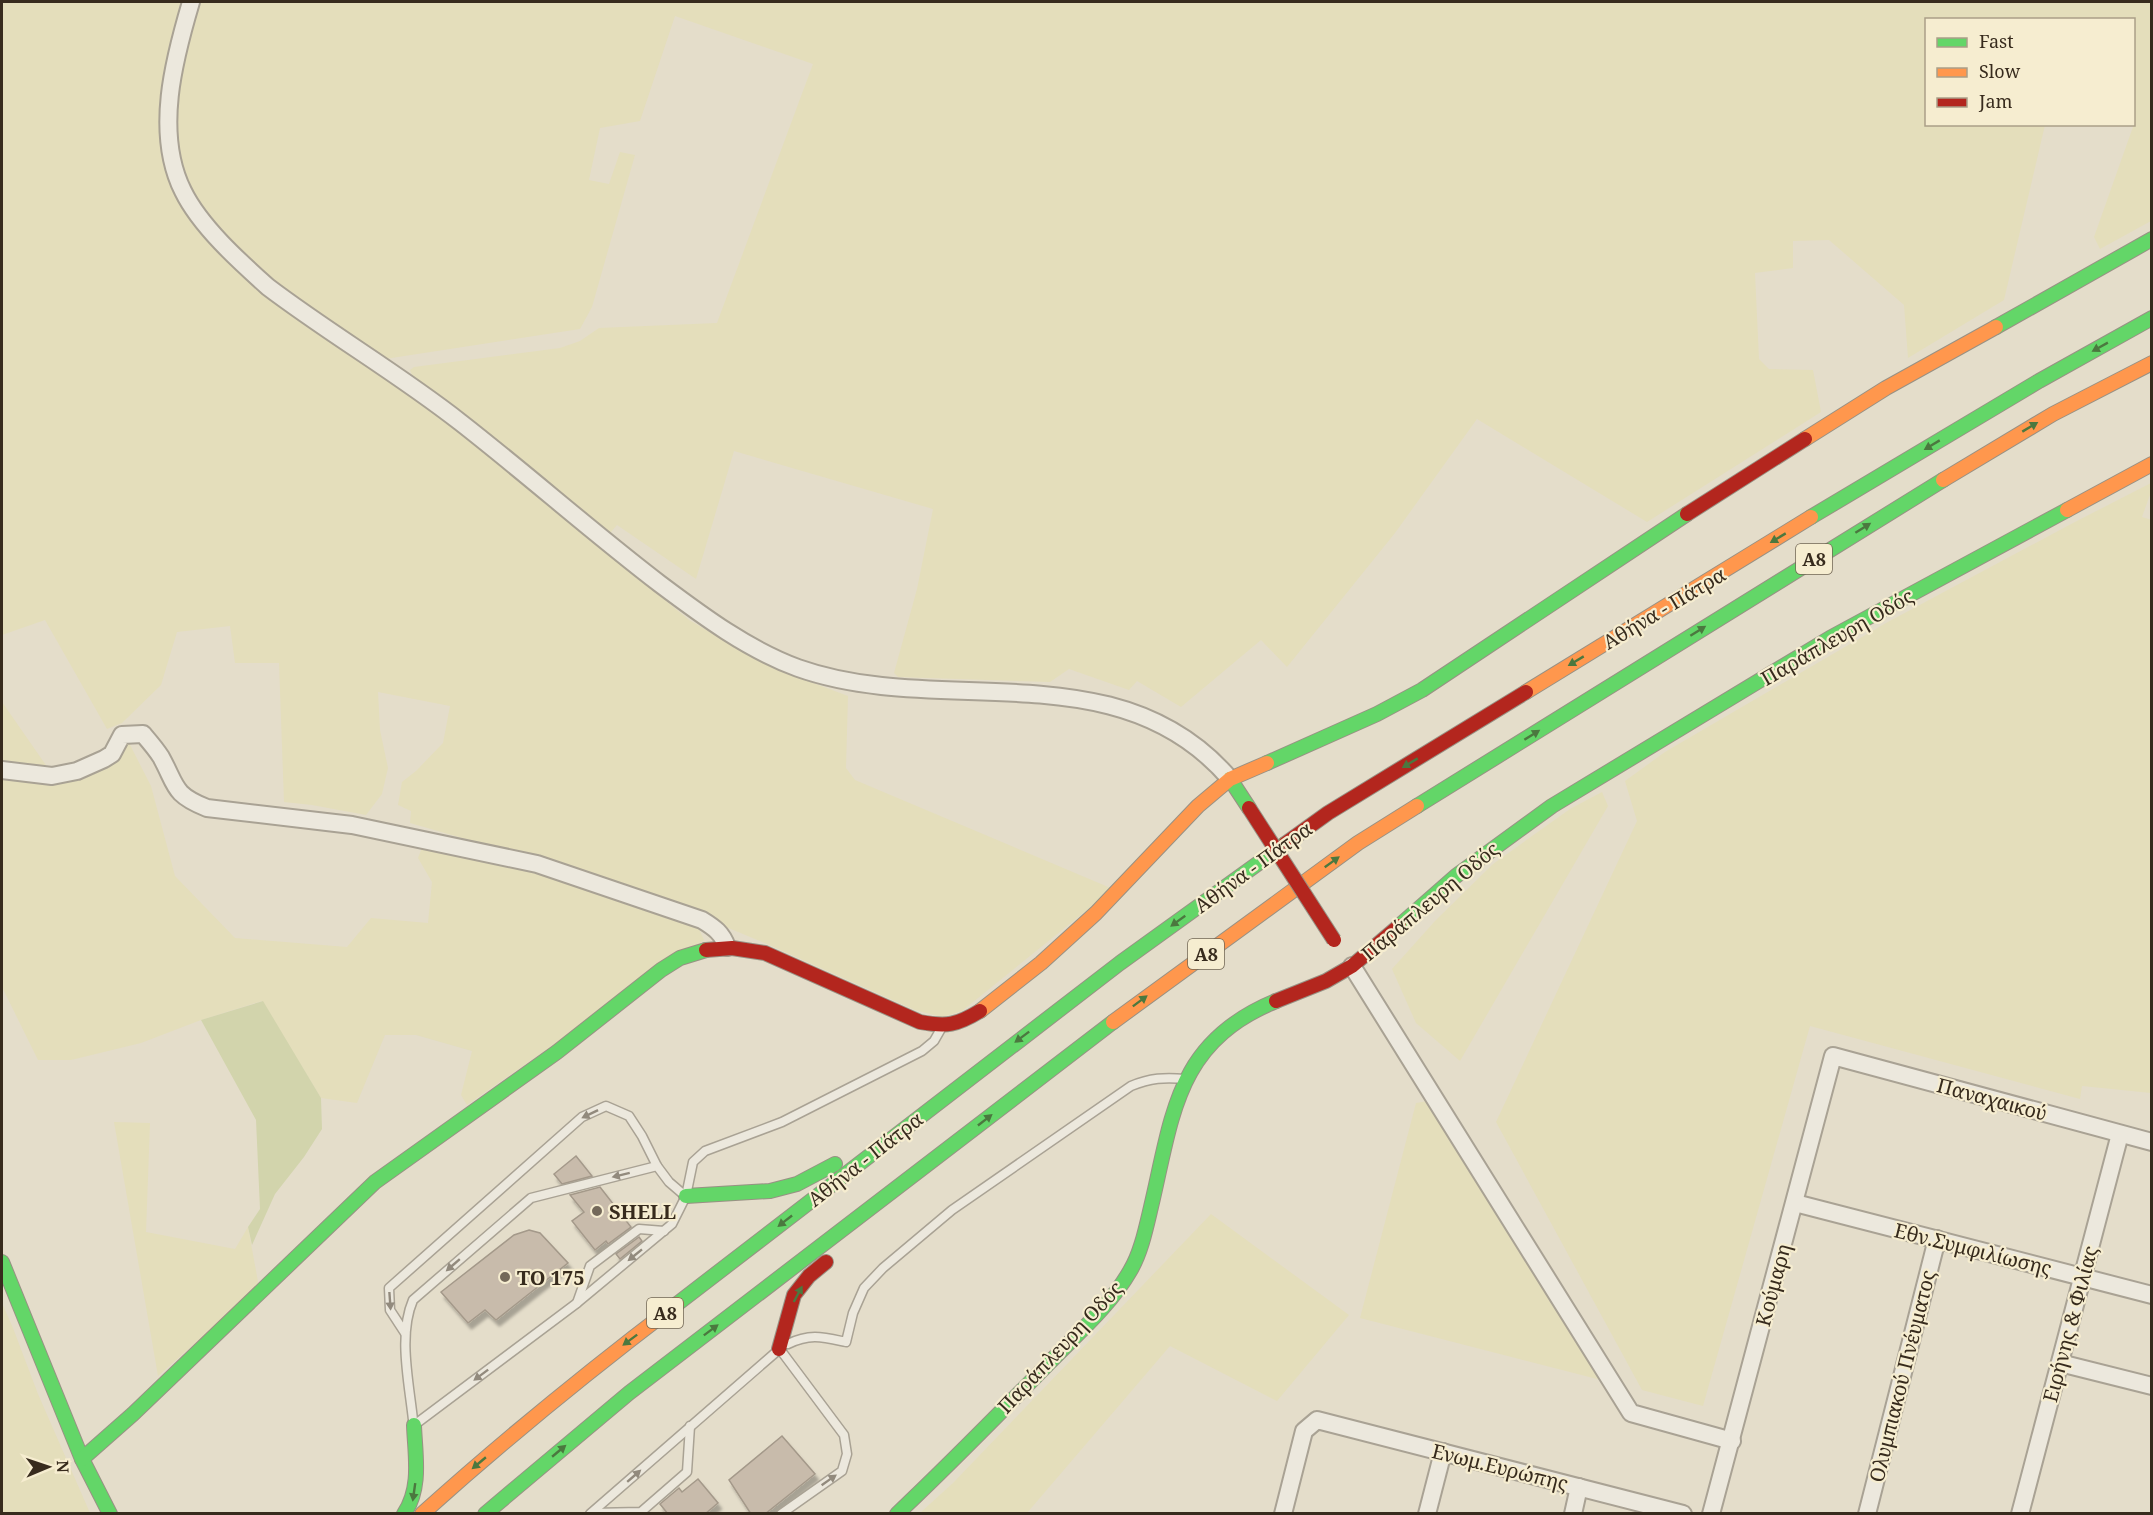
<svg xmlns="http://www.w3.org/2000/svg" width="2153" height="1515" font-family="'Noto Serif',serif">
	<defs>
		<filter id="shadow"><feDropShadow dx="3.5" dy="6" stdDeviation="1.5" flood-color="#0004"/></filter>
	</defs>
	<rect width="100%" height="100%" fill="#e4ddca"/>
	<g fill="#e4debb">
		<path d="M 2,2 L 2151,2 L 2151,221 L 2100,249 L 2094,237 L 2134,124 L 2134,20 L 1926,20 L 1926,124 L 2045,125 L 2004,300 L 1908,358 L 1904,305 L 1829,240 L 1793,241 L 1793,268 L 1755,273 L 1759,359 L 1769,369 L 1813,370 L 1821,412 L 1647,522 L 1477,419 L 1395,533 L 1287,667 L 1261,640 L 1181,707 L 1137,681 L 1129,690 L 1069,669 L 1050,682 L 898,677 L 894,673 L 917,589 L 933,509 L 734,451 L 696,579 L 617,525 L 610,533 L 412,375 L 410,370 L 414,367 L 560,348 L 580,341 L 599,328 L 717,323 L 813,64 L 675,16 L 640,121 L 600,128 L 589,180 L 609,184 L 620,152 L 635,155 L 592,307 L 580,329 L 385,359 L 594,541 L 689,620 L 771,667 L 848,696 L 846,768 L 855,780 L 1113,889 L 962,1011 L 942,1017 L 915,1010 L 767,944 L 661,900 L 542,861 L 410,823 L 411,811 L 398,805 L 402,782 L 416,771 L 443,743 L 450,706 L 378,692 L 380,730 L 388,768 L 382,794 L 366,815 L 312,805 L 284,802 L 279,663 L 235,663 L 230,626 L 177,632 L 161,685 L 122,723 L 107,729 L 45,620 L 2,635 Z"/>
		<path d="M 2151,483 L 2151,492 L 2142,517 L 2152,520 L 2151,1093 L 2082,1086 L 2080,1099 L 1810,1026 L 1703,1406 L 1642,1390 L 1496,1122 L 1637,821 L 1625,781 L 1665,752 L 1886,623 L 2073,523 Z"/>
		<path d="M 2,702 L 50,771 L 2,765 Z"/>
		<path d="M 128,741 L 151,786 L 175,876 L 235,938 L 347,947 L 371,918 L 428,923 L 432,882 L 418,858 L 423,845 L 521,868 L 598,893 L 699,929 L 704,940 L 467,1105 L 461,1095 L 472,1051 L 416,1035 L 385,1035 L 357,1103 L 321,1098 L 262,1001 L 201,1020 L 141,1043 L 71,1060 L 38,1060 L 2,987 L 2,773 L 42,778 Z"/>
		<path d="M 1602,792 L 1608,806 L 1460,1061 L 1416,1023 L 1392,969 L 1435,921 L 1493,864 L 1570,809 Z"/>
		<path d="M 1428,1101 L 1601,1380 L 1360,1318 L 1416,1103 Z"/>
		<path d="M 114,1122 L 150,1123 L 146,1232 L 235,1249 L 248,1227 L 259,1287 L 158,1376 Z"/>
		<path d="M 1211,1214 L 1349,1315 L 1277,1401 L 1170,1346 L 1027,1513 L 920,1513 L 953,1483 Z"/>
		<path d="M 2,1303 L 13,1328 L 38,1394 L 90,1513 L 2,1513 Z"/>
	</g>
	<path fill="#d2d4ac" d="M 263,1001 L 321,1098 L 322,1129 L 304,1157 L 275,1194 L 252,1245 L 248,1227 L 260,1209 L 256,1120 L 201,1020 Z"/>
	<g fill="#c8bbab" stroke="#a4998a" stroke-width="1.5" filter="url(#shadow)">
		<path d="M 576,1156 L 592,1176 L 562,1184 L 554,1174 Z"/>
		<path d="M 600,1187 L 631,1227 L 608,1244 L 606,1241 L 595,1250 L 572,1221 L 584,1212 L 570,1195 Z"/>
		<path d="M 529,1230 L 540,1233 L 568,1263 L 496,1320 L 485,1310 L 468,1323 L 441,1292 L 514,1235 Z"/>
		<path d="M 639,1237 L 642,1241 L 620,1259 L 616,1254 Z"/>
		<path d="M 782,1436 L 815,1474 L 765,1514 L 751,1514 L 729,1480 Z"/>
		<path d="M 698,1479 L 718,1503 L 705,1514 L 668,1514 L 660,1504 L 679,1488 L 682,1492 Z"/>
	</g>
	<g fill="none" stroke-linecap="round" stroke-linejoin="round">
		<g stroke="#a9a294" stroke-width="11">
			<g id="lane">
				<path d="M 577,1303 L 590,1266 L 639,1229 L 664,1231"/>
				<path d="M 405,1333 L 390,1310 L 389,1288 L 582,1117 L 606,1106 L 629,1116 L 642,1136 L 657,1166"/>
				<path d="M 788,1344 C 810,1333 823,1337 846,1342 L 853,1313 L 864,1288 L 883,1268 L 952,1210 L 1131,1086 C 1150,1078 1165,1077 1185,1079"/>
				<path d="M 413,1420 C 409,1382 398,1335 413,1300 L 531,1198 L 657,1166 L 669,1182 L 683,1194"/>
				<path d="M 417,1423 L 577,1303 L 672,1224 L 686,1196 L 693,1162 L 705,1151 L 782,1122 L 922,1051 L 934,1041 L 942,1027"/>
				<path d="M 592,1513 L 641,1512 L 687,1472 L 690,1426"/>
				<path d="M 590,1514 L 775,1353"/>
				<path d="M 781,1514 L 842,1471 L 847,1454 L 844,1435 L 782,1352"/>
			</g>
		</g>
		<g stroke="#a9a294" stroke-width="20">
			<g id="street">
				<path d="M 191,2 C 174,59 154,133 183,191 C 200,226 239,261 268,287 C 330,334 399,374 460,422 C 528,475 592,532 660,584 C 704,617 747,649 798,668 C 941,719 1118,648 1230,779"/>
				<path d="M 2,770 L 52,776 L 77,771 L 104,759 L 112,754 L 122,735 L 143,734 C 149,741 156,749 161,757 C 177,786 172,794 207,808 L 352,825 L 537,864 L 702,920 C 715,928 722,933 727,947"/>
				<path d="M 1352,966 L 1631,1413 L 1732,1441"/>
				<path d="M 1795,1203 L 2152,1295"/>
				<path d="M 2060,1363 L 2152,1386"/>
				<path d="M 1283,1514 L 1304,1431 L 1317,1420 L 1683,1514"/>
				<path d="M 1427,1514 L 1443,1452"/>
				<path d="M 1573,1514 L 1579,1487"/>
				<path d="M 1711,1514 L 1833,1056 L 2152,1142"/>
				<path d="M 1867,1514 L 1937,1239"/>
				<path d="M 2020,1514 L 2120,1134"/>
			</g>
		</g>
		<g stroke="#989184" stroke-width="16">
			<g id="fast">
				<path d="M 1996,327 L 2152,239"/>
				<path d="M 1811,517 L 2039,381 L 2152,318"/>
				<path d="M 1267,763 L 1377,714 L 1422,690 L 1687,514"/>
				<path d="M 1230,779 L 1249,808"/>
				<path d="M 1417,806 L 1943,480"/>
				<path d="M 1399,926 L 1456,876 L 1552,806 L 1830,638 L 2067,510"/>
				<path d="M 686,1196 L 770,1191 L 797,1184 L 835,1164"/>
				<path d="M 2,1262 L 82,1459 L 110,1514"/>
				<path d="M 677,1304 L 1120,963 L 1285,844"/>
				<path d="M 82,1459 L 133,1414 L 375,1182 L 557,1052 L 661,970 L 680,958 L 706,950"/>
				<path d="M 404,1514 C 422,1487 415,1455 414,1425"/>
				<path d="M 485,1514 L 629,1393 L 1113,1022"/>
				<path d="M 897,1514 C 949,1465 999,1414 1049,1363 C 1076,1335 1110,1306 1130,1271 C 1141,1253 1146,1228 1151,1207 C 1173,1114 1176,1042 1276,1001"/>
			</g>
		</g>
		<g stroke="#989184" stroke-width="16">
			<g id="slow">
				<path d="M 1805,439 L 1886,388 L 1996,327"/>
				<path d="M 1943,480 L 2053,414 L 2152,363"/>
				<path d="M 2067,510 L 2152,464"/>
				<path d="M 1526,692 L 1811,517"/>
				<path d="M 980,1011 L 1041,963 L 1096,913 L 1198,806 L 1230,779 L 1267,763"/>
				<path d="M 1113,1022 L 1358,843 L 1417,806"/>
				<path d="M 422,1514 C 504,1440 589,1371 677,1304"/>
			</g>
		</g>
		<g stroke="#989184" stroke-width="16">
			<g id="jam">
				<path d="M 1687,514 L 1805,439"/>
				<path d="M 1285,844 L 1328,813 L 1526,692"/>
				<path d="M 706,950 L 732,948 L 765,953 L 920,1022 C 947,1027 957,1025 980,1011"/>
				<path d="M 1276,1001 L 1326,981 L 1352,966 L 1399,926"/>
				<path d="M 779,1349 L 794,1295 L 809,1276 L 826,1262"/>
			</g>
		</g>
		<use href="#lane" stroke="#ece8dd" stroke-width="8"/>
		<use href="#street" stroke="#ece8dd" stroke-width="16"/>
		<use href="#fast" stroke="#63d668" stroke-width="14"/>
		<use href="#slow" stroke="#ff974d" stroke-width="14"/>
		<use href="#jam" stroke="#b3261e" stroke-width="14"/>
		<g stroke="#989184" stroke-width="16" stroke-linecap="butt">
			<path id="jam-bridge" d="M 1249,808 L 1334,940"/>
		</g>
		<use href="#jam-bridge" stroke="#b3261e" stroke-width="14"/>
	</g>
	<defs><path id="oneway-solid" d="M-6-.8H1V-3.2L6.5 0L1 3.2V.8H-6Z" transform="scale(1.5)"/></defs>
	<g fill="#4b783f">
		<use href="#oneway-solid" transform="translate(2100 347) rotate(151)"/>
		<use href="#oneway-solid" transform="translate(2030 427) rotate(-31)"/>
		<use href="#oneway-solid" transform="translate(1932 445) rotate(149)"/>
		<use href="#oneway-solid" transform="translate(1863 528) rotate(-32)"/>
		<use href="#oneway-solid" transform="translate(1778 538) rotate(149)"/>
		<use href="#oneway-solid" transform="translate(1698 631) rotate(-32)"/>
		<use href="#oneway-solid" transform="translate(1576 661) rotate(149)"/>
		<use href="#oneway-solid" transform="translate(1532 735) rotate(-32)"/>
		<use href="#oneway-solid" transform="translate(1410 763) rotate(149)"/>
		<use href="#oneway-solid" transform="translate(1332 862) rotate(-36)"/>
		<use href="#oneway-solid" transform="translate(1178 921) rotate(144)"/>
		<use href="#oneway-solid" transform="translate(1140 1001) rotate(-37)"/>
		<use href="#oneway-solid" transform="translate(1022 1037) rotate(143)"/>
		<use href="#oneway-solid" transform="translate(985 1120) rotate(-38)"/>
		<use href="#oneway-solid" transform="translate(785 1221) rotate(142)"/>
		<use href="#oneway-solid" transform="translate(798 1294) rotate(-62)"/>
		<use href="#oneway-solid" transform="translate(711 1330) rotate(-37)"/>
		<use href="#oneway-solid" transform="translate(630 1340) rotate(143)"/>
		<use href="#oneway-solid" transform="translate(559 1451) rotate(-40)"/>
		<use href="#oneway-solid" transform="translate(479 1463) rotate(140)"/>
		<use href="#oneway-solid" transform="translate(414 1492) rotate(98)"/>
	</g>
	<g fill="#928a7d">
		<use href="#oneway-solid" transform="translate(590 1114) rotate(154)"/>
		<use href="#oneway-solid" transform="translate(621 1175) rotate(166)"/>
		<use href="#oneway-solid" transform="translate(635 1255) rotate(141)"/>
		<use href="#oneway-solid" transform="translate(453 1265) rotate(139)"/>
		<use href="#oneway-solid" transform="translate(390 1301) rotate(86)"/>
		<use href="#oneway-solid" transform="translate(481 1375) rotate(143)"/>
		<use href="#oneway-solid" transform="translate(634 1476) rotate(-41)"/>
		<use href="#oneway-solid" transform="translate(829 1480) rotate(-35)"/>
	</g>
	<g fill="#74695a" stroke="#f6edd0" stroke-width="2">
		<circle cx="597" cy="1211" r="6"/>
		<circle cx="505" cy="1277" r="6"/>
	</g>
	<g text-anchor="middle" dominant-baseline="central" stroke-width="4.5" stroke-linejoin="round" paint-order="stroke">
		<g fill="#f6edd0" stroke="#706553" stroke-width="1.5">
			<rect x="1796" y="544" width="36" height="30" rx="4.5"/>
			<rect x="1188" y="939" width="36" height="30" rx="4.5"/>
			<rect x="647" y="1298" width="36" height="30" rx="4.5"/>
		</g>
		<g font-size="18" font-weight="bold" fill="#372b1d">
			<text x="1814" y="559">Α8</text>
			<text x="1206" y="954">Α8</text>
			<text x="665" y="1313">Α8</text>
		</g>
		<g font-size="20" fill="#372b1d" stroke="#f6edd0">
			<text transform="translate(1664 608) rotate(-31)">Αθήνα - Πάτρα</text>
			<text transform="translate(1837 637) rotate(-30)">Παράπλευρη Οδός</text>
			<text transform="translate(1253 867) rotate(-36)">Αθήνα - Πάτρα</text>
			<text transform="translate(1430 901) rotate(-40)">Παράπλευρη Οδός</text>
			<text transform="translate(1992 1099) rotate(15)">Παναχαικού</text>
			<text transform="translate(865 1159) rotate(-38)">Αθήνα - Πάτρα</text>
			<text transform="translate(1973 1249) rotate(14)">Εθν.Συμφιλίωσης</text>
			<text transform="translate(1773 1285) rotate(-75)">Κούμαρη</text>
			<text transform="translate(2070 1324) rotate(-75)">Ειρήνης &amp; Φιλίας</text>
			<text transform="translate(1060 1347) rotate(-47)">Παράπλευρη Οδός</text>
			<text transform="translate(1902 1376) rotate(-76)">Ολυμπιακού Πνέυματος</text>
			<text transform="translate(1500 1467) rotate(14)">Ενωμ.Ευρώπης</text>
		</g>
		<g font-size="20" font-weight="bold" fill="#372b1d" stroke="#f6edd0" text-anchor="start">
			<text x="609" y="1211">SHELL</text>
			<text x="517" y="1277">TO 175</text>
		</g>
	</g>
	<rect width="2153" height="1515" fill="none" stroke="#372b1d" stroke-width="6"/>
	<rect x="1925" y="18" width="210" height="108" fill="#f6edd0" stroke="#aa9f88" stroke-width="1.5"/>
	<rect x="1937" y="38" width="30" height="9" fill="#63d668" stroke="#aa9f88" stroke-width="1.5"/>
	<text x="1979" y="48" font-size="18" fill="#372b1d">Fast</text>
	<rect x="1937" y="68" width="30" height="9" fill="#ff974d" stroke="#aa9f88" stroke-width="1.5"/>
	<text x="1979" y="78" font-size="18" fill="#372b1d">Slow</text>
	<rect x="1937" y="98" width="30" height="9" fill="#b3261e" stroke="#aa9f88" stroke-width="1.5"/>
	<text x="1979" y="108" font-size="18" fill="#372b1d">Jam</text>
	<g transform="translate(48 1467) rotate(88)" stroke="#f6edd0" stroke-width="4.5" paint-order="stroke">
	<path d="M0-4.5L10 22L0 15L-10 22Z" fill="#372b1d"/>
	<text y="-9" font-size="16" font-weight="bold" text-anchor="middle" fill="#372b1d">N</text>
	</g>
</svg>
